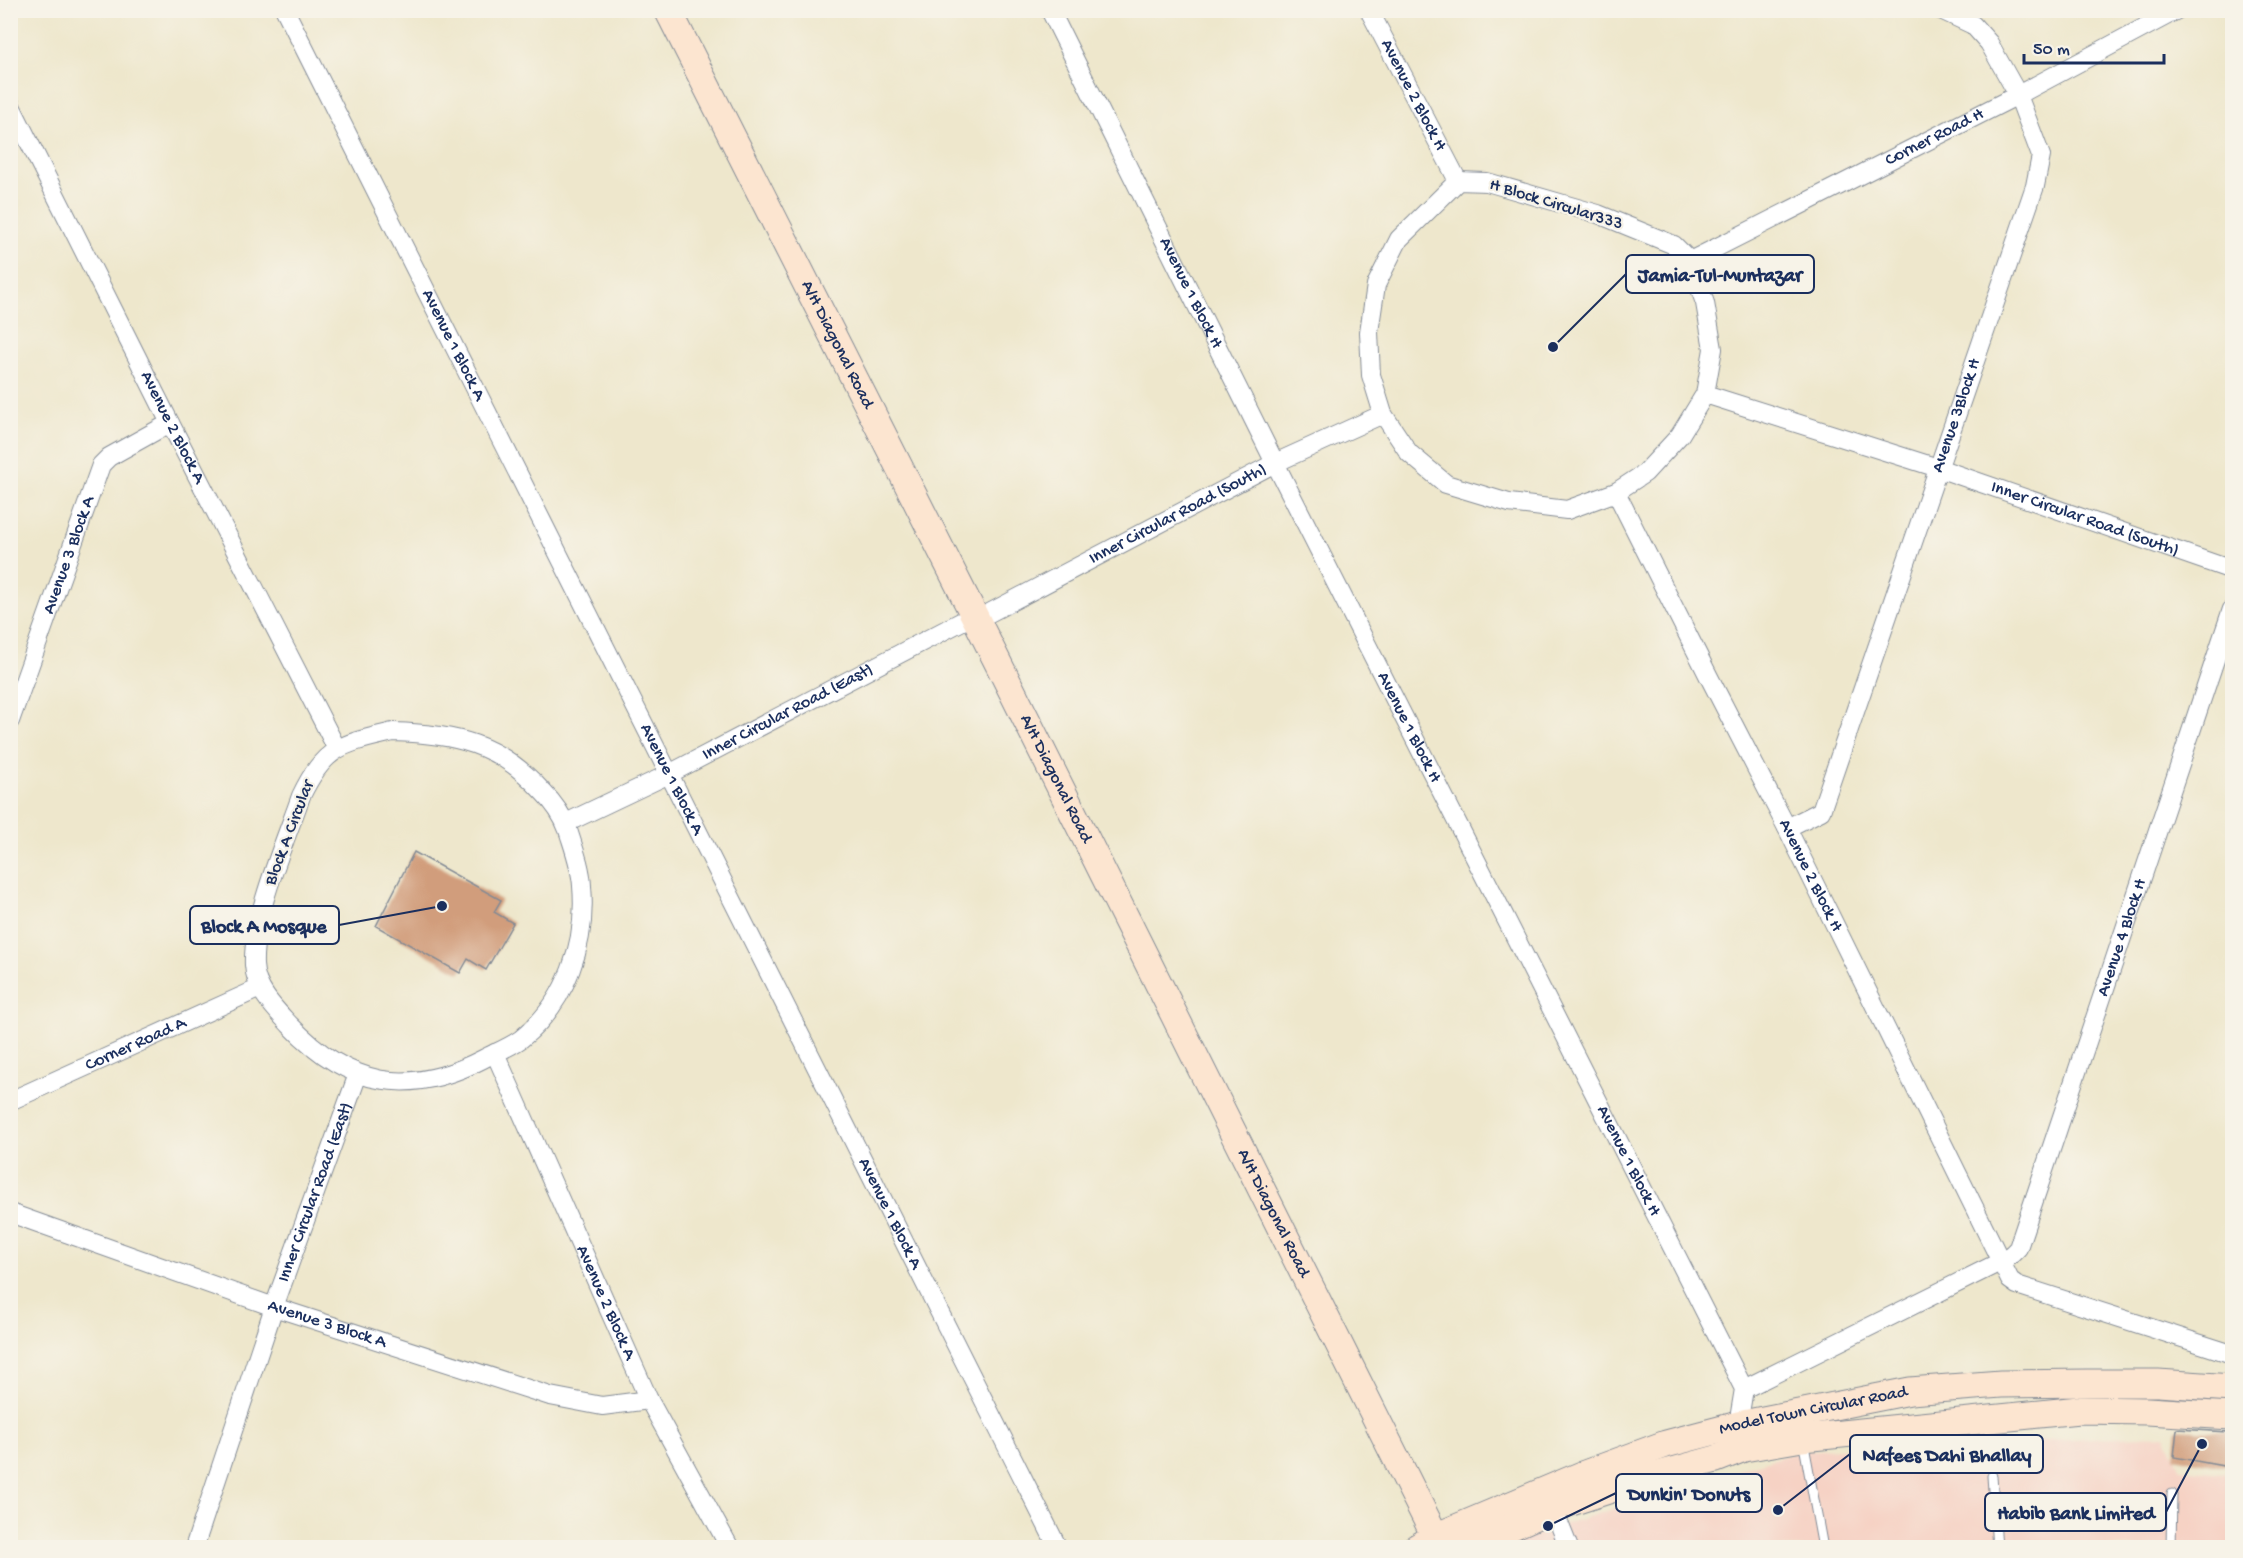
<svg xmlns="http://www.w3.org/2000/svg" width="2243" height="1558" font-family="'Gochi Hand',sans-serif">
	<rect width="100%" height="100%" fill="#f7f3e8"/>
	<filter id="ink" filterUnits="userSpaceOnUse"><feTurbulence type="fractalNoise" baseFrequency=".0167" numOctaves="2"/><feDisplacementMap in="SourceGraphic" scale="12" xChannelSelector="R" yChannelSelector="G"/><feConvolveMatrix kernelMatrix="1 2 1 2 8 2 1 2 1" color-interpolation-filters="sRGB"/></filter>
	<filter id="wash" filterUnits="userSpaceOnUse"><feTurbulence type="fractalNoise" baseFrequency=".008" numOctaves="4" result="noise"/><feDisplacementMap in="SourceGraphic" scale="24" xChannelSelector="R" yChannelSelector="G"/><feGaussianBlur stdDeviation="1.35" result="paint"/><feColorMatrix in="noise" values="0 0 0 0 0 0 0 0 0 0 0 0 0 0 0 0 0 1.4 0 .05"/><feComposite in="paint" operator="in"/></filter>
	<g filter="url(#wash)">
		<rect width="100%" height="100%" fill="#eee7cc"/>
		<path fill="#f6d2c4" d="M 2165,1435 L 2181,1469 L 2232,1474 L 2232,1547 L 1506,1548 L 1527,1536 L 1799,1451 Z"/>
		<g id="blocks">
			<g fill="#d19d7b">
				<path d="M 414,852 L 501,900 L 494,912 L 513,923 L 486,970 L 468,959 L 460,973 L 376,926 Z"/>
				<path d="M 2177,1429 L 2229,1432 L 2229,1467 L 2174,1457 Z"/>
			</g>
		</g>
	</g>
	<g filter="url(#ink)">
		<use href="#blocks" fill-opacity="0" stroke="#848b95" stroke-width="1.5"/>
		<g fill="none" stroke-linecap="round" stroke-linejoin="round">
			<g stroke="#848b95" stroke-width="11">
				<g id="lane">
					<path d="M 1803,1440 L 1823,1548"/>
					<path d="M 1992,1476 L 1997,1548"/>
					<path d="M 2171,1548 L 2172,1494"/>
				</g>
			</g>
			<g stroke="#848b95" stroke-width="20">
				<g id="street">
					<path id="s1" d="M 285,10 L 1058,1548"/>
					<path id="s2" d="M 1050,10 L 1275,463 L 1744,1389 L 1738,1425 L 1740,1435"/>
					<path id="s3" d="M 1369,10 L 1458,181"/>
					<path id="s4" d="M 10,104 L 170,423 L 337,749"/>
					<path d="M 1458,181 L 1487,182 L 1598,214 L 1674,245 L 1690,261 L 1705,303 L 1713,349 L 1705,394 L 1680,435 L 1645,473 L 1616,492 L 1567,510 L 1509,503 L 1446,484 L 1409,453 L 1383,414 L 1371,375 L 1369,332 L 1376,285 L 1399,239 Z"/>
					<path id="s5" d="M 1690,261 L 2018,95 L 2177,10"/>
					<path id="s6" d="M 1705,394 L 1938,468 L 2232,570"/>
					<path id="s7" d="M 1616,492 L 1709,677 L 1787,828 L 2010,1280 L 2017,1285 L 2232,1354"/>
					<path id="s8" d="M 976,620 L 1275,463 L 1383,414"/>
					<path id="s9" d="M 10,721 L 101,465 L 109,457 L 170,423"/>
					<path d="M 393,732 C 455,734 499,743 542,791 C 553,802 563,816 568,830 C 574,849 581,867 582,886 C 587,943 567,1002 521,1039 C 510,1047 495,1053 483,1059 C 408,1098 348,1086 290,1025 C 275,1009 255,989 254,965 C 252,917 285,842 301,796 C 325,746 342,744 393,732 Z"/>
					<path id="s10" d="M 566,823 L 669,774 L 974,615"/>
					<path id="s11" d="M 1787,828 L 1821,811 L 2035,186 L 2041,156 L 2018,95 L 1989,43 L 1973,25 L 1941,10"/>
					<path id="s12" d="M 495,1053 L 649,1400 L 730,1548"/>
					<path id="s13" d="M 10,1101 L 260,988"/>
					<path id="s14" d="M 10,1213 L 274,1307 L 550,1396 L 602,1406 L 649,1400"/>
					<path id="s15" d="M 1744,1389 L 2002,1261 L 2012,1254 L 2018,1248 L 2232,609"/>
					<path d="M 1553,1508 L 1569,1548"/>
					<path d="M 10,1546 L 15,1548"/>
					<path id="s16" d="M 194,1548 L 274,1307 L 358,1074"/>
				</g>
			</g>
			<g stroke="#848b95" stroke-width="29">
				<g id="secondary">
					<path id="s17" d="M 668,10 L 974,615 L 1441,1548"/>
					<path id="s18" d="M 1416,1548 L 1435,1537 L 1582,1475 L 1666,1444 L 1738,1425 L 1910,1391 L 2001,1384 L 2088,1383 L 2158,1383 L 2232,1388"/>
					<path d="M 1464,1548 L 1553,1508 L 1633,1482 L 1716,1459 L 1744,1448 L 1802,1438 L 2079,1410 L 2147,1411 L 2232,1416"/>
				</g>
			</g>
			<use href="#lane" stroke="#fff" stroke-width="9"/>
			<use href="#street" stroke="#fff" stroke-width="18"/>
			<use href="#secondary" stroke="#fce5d0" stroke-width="27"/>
		</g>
	</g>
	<g text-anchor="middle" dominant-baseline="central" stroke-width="4.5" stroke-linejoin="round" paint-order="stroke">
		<g font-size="18" fill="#1b2f5e" stroke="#f7f3e8">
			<text stroke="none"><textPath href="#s3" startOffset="96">Avenue 2 Block H</textPath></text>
			<text stroke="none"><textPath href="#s5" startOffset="274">Corner Road H</textPath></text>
			<text transform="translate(1556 205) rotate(17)">H Block Circular333</text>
			<text stroke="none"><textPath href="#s2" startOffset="316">Avenue 1 Block H</textPath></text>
			<text stroke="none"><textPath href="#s17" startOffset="375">A/H Diagonal Road</textPath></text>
			<text stroke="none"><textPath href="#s1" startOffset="375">Avenue 1 Block A</textPath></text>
			<text stroke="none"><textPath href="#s11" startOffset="456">Avenue 3Block H</textPath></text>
			<text stroke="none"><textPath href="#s4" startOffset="362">Avenue 2 Block A</textPath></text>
			<text stroke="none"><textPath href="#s8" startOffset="228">Inner Circular Road (South)</textPath></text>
			<text stroke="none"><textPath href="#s6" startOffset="400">Inner Circular Road (South)</textPath></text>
			<text stroke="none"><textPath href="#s9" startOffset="176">Avenue 3 Block A</textPath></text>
			<text stroke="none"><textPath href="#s10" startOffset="248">Inner Circular Road (East)</textPath></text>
			<text stroke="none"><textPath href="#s2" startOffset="802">Avenue 1 Block H</textPath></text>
			<text stroke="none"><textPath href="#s17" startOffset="861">A/H Diagonal Road</textPath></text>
			<text stroke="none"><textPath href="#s1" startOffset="861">Avenue 1 Block A</textPath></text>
			<text transform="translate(290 833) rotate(-69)">Block A Circular</text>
			<text stroke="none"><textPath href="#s7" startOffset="430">Avenue 2 Block H</textPath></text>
			<text stroke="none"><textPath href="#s15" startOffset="636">Avenue 4 Block H</textPath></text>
			<text stroke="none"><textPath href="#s13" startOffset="138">Corner Road A</textPath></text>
			<text stroke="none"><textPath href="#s2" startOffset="1288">Avenue 1 Block H</textPath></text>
			<text stroke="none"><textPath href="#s16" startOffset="376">Inner Circular Road (East)</textPath></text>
			<text stroke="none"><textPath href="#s1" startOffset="1347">Avenue 1 Block A</textPath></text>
			<text stroke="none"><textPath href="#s17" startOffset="1347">A/H Diagonal Road</textPath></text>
			<text stroke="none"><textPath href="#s12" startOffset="273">Avenue 2 Block A</textPath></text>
			<text stroke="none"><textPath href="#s14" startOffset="336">Avenue 3 Block A</textPath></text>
			<text stroke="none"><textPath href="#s18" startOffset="422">Model Town Circular Road</textPath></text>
		</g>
	</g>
	<path fill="none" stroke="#1b2f5e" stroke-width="2" d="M1553 347L1626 274M442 906L339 925M1778 1510L1850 1454M1548 1526L1616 1493M2202 1444L2166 1512"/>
	<g fill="#1b2f5e" stroke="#f7f3e8" stroke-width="2">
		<circle cx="1553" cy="347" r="6"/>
		<circle cx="442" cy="906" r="6"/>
		<circle cx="1778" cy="1510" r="6"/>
		<circle cx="1548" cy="1526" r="6"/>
		<circle cx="2202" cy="1444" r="6"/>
	</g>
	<g fill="#f7f3e8" stroke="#1b2f5e" stroke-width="2">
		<rect x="1626" y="255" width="188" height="38" rx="6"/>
		<rect x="190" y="906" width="149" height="38" rx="6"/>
		<rect x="1850" y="1435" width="193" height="38" rx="6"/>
		<rect x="1616" y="1474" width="146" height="38" rx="6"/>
		<rect x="1985" y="1493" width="181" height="38" rx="6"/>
	</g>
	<g font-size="20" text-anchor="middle" font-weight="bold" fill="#1b2f5e">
		<text x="1720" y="281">Jamia-Tul-Muntazar</text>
		<text x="264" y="932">Block A Mosque</text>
		<text x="1947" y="1461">Nafees Dahi Bhallay</text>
		<text x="1689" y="1500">Dunkin' Donuts</text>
		<text x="2076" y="1519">Habib Bank Limited</text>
	</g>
	<rect width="2243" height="1558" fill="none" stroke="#f7f3e8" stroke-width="36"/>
	<path d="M2024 54v9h140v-9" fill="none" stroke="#1b2f5e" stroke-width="3"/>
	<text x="2033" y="54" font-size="18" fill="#1b2f5e" stroke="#f7f3e8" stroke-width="4.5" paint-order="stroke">50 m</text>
</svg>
